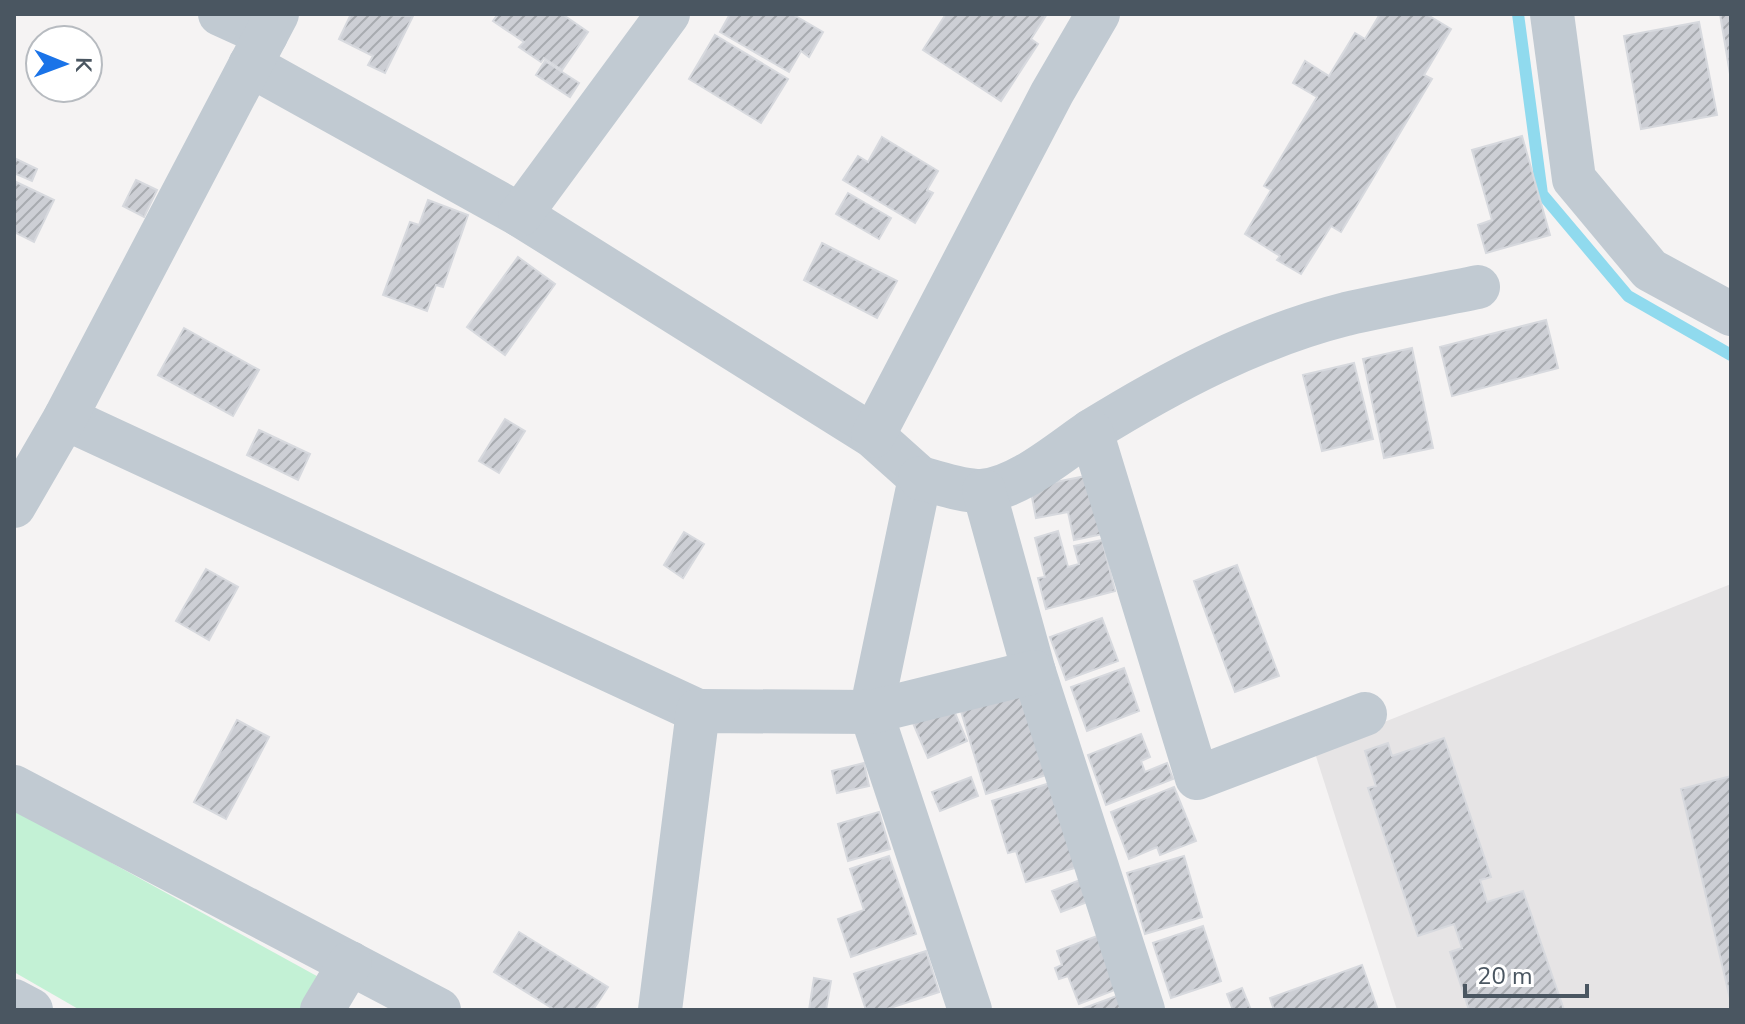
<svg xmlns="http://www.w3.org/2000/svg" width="1745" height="1024" font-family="'Nunito Sans',sans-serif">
	<defs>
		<pattern id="building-hatch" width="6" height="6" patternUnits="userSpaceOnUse" patternTransform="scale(2)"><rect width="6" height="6" fill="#cdcfd5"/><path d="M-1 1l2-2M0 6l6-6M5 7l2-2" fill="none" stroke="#a8abb0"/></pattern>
	</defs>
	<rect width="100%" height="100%" fill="#f5f3f3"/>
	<path fill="#e6e4e5" d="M 1731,584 L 1731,1010 L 1397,1010 L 1314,750 Z"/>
	<path fill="#c3f1d5" d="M 14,809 L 324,980 L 305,1010 L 80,1010 L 14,972 Z"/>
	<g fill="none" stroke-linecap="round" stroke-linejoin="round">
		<path stroke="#90daee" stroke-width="12" d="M 1518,14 L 1542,194 L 1628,296 L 1731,355"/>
	</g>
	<g fill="url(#building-hatch)" stroke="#d7d9de" stroke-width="2">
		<path d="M 351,14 L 413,16 L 385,73 L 368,65 L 373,56 L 339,39 Z"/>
		<path d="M 498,14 L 562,14 L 588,32 L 562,70 L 544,58 L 541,62 L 519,47 L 524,42 L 493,21 Z"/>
		<path d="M 730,14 L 792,14 L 823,32 L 809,57 L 801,51 L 789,72 L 720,32 Z"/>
		<path d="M 946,14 L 1047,14 L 1031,39 L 1038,44 L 1001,101 L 923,50 Z"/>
		<path d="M 1380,14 L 1426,14 L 1451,29 L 1424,75 L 1432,79 L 1341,232 L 1331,226 L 1301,274 L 1277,260 L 1280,256 L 1245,234 L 1271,190 L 1264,186 L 1317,97 L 1293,83 L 1305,61 L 1329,76 L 1355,33 L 1365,39 Z"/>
		<path d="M 1720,14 L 1731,14 L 1731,80 Z"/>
		<path d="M 1699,22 L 1717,115 L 1641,129 L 1624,36 Z"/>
		<path d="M 715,35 L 788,79 L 761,123 L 689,79 Z"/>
		<path d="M 545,61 L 579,83 L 570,97 L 536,75 Z"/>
		<path d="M 1522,136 L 1550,235 L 1486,253 L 1478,225 L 1492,220 L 1472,150 Z"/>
		<path d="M 882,137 L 938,171 L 927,190 L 933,193 L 915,223 L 843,180 L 858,156 L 868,162 Z"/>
		<path d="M 14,158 L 37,169 L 32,181 L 14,173 Z"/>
		<path d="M 136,180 L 157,190 L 144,217 L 123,206 Z"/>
		<path d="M 14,181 L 54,200 L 34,242 L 14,232 Z"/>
		<path d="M 848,193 L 891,218 L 879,239 L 836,214 Z"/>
		<path d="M 428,200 L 468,215 L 443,287 L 436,285 L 427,311 L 383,295 L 410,222 L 419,225 Z"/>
		<path d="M 822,243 L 897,281 L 877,318 L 804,280 Z"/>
		<path d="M 518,257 L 555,284 L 505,355 L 467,327 Z"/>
		<path d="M 1546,320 L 1558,368 L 1452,396 L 1440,347 Z"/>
		<path d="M 184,328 L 259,370 L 233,416 L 158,375 Z"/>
		<path d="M 1412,348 L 1433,448 L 1384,458 L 1363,359 Z"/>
		<path d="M 1354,363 L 1373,439 L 1322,451 L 1303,375 Z"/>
		<path d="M 505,419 L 525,431 L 499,473 L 479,461 Z"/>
		<path d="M 259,430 L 310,454 L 298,480 L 247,455 Z"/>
		<path d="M 1091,475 L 1103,534 L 1074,540 L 1068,512 L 1036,518 L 1030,487 Z"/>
		<path d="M 1058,531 L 1068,567 L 1079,564 L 1074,546 L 1102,540 L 1115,591 L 1046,609 L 1038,578 L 1045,577 L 1035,538 Z"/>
		<path d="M 684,532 L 704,544 L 683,578 L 664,565 Z"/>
		<path d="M 1237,565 L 1279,676 L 1235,692 L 1194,581 Z"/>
		<path d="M 206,569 L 238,587 L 209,640 L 176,621 Z"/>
		<path d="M 1102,618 L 1118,661 L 1066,680 L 1050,637 Z"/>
		<path d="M 1124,668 L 1139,711 L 1087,731 L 1071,687 Z"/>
		<path d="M 1020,689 L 1046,775 L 986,794 L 960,708 Z"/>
		<path d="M 952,706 L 967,741 L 928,758 L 913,723 Z"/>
		<path d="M 237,720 L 269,737 L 226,819 L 194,802 Z"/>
		<path d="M 1141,734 L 1150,757 L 1141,761 L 1145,772 L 1167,763 L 1173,779 L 1106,805 L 1088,755 Z"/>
		<path d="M 1444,738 L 1491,877 L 1480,880 L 1487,902 L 1523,891 L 1564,1010 L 1469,1010 L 1450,952 L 1462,948 L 1454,924 L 1418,936 L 1368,788 L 1376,786 L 1365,751 L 1388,743 L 1392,756 Z"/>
		<path d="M 864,763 L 869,786 L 837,793 L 832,771 Z"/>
		<path d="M 1731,776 L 1731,1003 L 1681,789 Z"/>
		<path d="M 971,777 L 978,796 L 940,811 L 932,792 Z"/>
		<path d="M 1053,782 L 1078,867 L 1026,882 L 1016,851 L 1008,853 L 992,801 Z"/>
		<path d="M 1174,787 L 1196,841 L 1160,855 L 1157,847 L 1129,859 L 1111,812 Z"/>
		<path d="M 879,812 L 890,849 L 848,861 L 838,824 Z"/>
		<path d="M 889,856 L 916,934 L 851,957 L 838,919 L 864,910 L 850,869 Z"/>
		<path d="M 1184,856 L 1202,917 L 1145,934 L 1127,873 Z"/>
		<path d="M 1085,878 L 1093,900 L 1061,912 L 1052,891 Z"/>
		<path d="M 1203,926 L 1221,981 L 1171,998 L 1153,943 Z"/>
		<path d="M 519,932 L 608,987 L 593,1010 L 555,1010 L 494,972 Z"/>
		<path d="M 1105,933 L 1125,986 L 1079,1004 L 1068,976 L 1059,979 L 1055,968 L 1062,965 L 1057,951 Z"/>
		<path d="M 926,951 L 939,992 L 884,1010 L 866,1010 L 854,974 Z"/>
		<path d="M 1362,965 L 1378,1010 L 1274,1010 L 1270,998 Z"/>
		<path d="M 814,978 L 831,981 L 826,1010 L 809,1010 Z"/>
		<path d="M 1242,988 L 1251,1010 L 1233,1010 L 1227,994 Z"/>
		<path d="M 1122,994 L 1128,1010 L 1079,1010 Z"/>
	</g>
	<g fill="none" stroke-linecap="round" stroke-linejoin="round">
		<g stroke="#c1cad2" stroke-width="44">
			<path d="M 220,14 L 266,35"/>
			<path d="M 1552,14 L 1574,179 L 1650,270 L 1731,314"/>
			<path d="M 250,65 L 520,215 L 873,436 L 920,478 L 871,712 L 970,1010"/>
			<path d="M 520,215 L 668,14"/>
			<path d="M 65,418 L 698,711"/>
			<path d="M 1091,431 C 1170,382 1255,337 1346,314 C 1390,304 1434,296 1478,287"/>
			<path d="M 873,436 L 1052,93 L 1098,14"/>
			<path d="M 920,478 C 940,483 961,491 981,491 C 1018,489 1061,451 1091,431 L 1197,778 L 1365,714"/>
			<path d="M 984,491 L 1034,672 L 1143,1010"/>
			<path d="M 14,506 L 65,418 L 277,14"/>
			<path d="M 14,787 L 439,1010"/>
			<path d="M 14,1001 L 31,1010"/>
			<path d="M 322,1010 L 350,963"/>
			<path d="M 660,1010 L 698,711 L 871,712 L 1034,672"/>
		</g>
	</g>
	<rect width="1745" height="1024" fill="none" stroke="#4a5661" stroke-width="32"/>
	<g transform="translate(64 64) rotate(91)"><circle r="38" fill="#ffffff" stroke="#b7bbc0" stroke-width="2"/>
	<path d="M0-6L14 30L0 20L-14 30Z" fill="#1a73e8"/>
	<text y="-12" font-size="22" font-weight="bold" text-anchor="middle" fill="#4a5661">K</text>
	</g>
	<path d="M1465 984v12h122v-12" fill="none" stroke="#4a5661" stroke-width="4"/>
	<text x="1477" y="984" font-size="24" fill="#4a5661" stroke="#ffffff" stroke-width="6" paint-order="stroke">20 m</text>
</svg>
